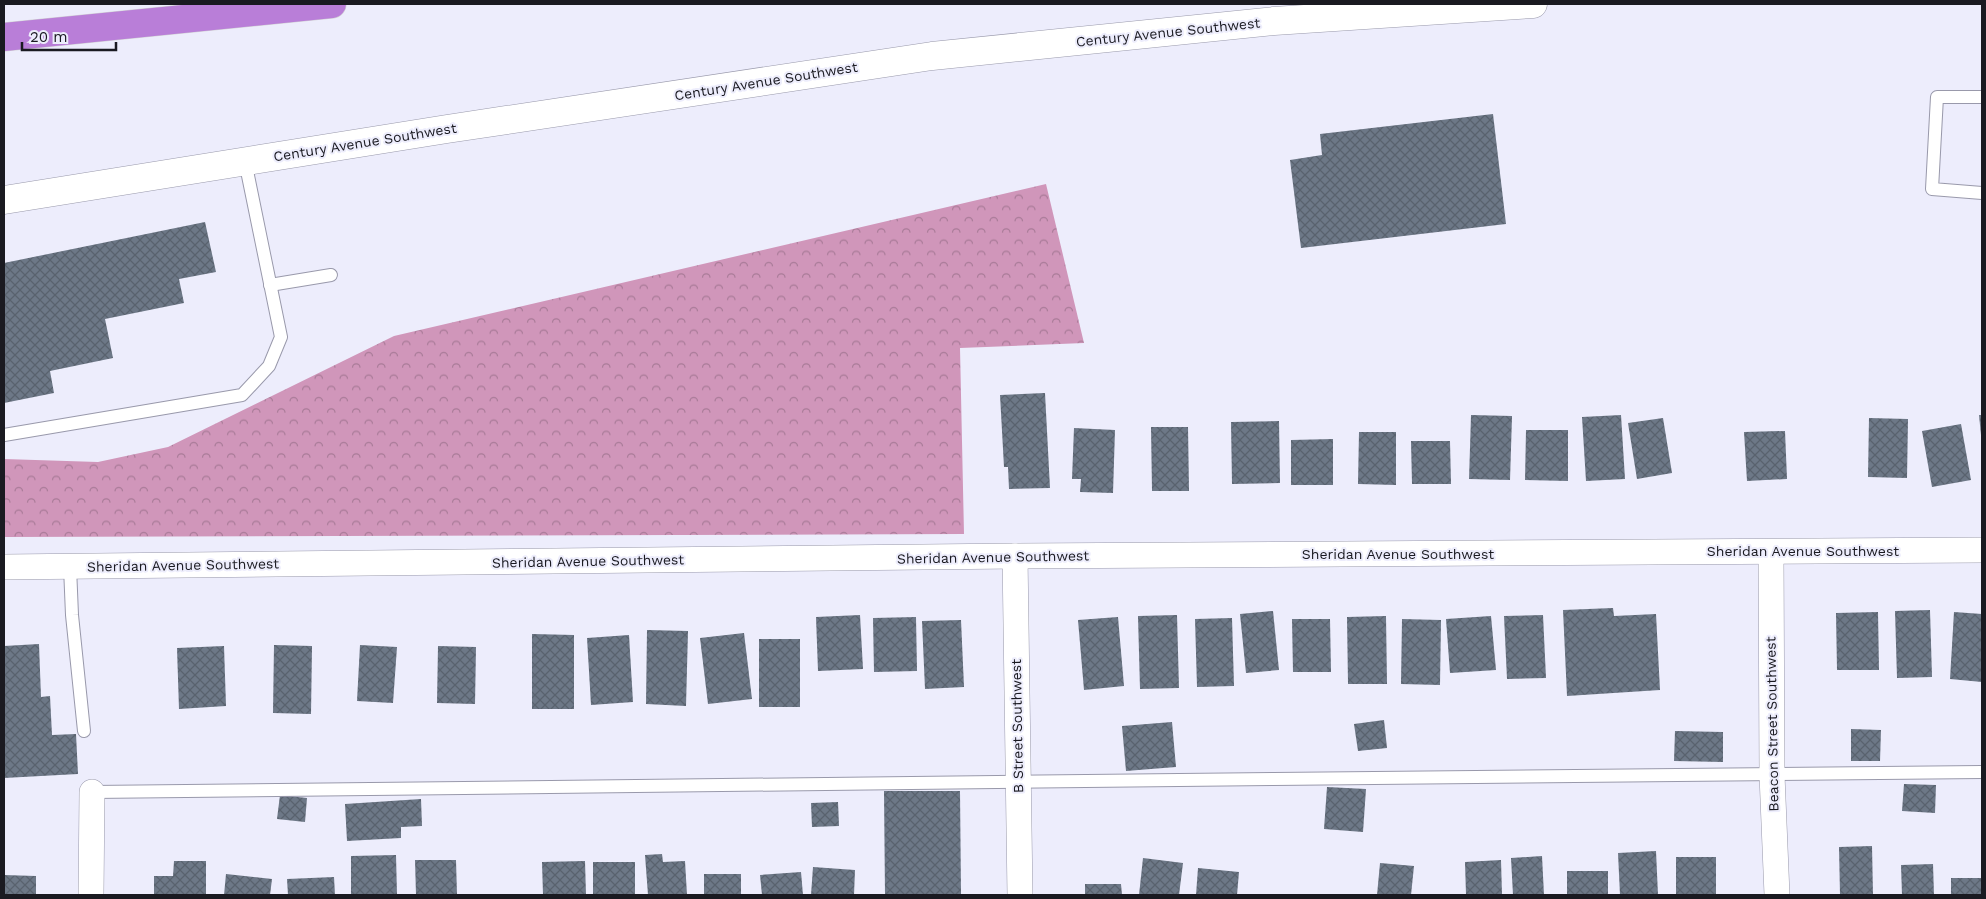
<svg xmlns="http://www.w3.org/2000/svg" width="1986" height="899" font-family="'Work Sans',sans-serif">
	<defs>
		<pattern id="forest-crowns" width="20" height="18" patternUnits="userSpaceOnUse" patternTransform="scale(1.25)"><rect width="20" height="18" fill="#d096ba"/><path d="M2 6a3 3 0 1 1 6 0M12 15a3 3 0 1 1 6 0" fill="none" stroke="#a87a97"/></pattern>
		<pattern id="building-cross-hatch" width="8" height="8" patternUnits="userSpaceOnUse" patternTransform="scale(1.25)"><rect width="8" height="8" fill="#6d7887"/><path d="M0 0l8 8M0 8l8-8" fill="none" stroke="#59626e"/></pattern>
	</defs>
	<rect width="100%" height="100%" fill="#ededfc"/>
	<path fill="url(#forest-crowns)" d="M 1046,184 L 1084,343 L 960,348 L 964,534 L 4,537 L 4,459 L 98,462 L 168,447 L 394,336 Z"/>
	<g fill="url(#building-cross-hatch)">
		<path d="M 1493,114 L 1506,224 L 1301,248 L 1290,160 L 1322,155 L 1320,134 Z"/>
		<path d="M 205,222 L 216,272 L 179,279 L 184,303 L 105,319 L 113,358 L 50,371 L 54,393 L 4,403 L 4,263 Z"/>
		<path d="M 1045,393 L 1050,488 L 1009,489 L 1008,467 L 1004,467 L 1000,395 Z"/>
		<path d="M 1471,415 L 1512,416 L 1510,480 L 1469,479 Z"/>
		<path d="M 1621,415 L 1625,479 L 1586,481 L 1582,417 Z"/>
		<path d="M 1979,415 L 1982,415 L 1982,435 L 1981,435 Z"/>
		<path d="M 1663,418 L 1672,473 L 1637,479 L 1628,423 Z"/>
		<path d="M 1869,418 L 1908,419 L 1907,478 L 1868,477 Z"/>
		<path d="M 1279,421 L 1280,483 L 1232,484 L 1231,422 Z"/>
		<path d="M 1961,424 L 1971,480 L 1932,487 L 1922,431 Z"/>
		<path d="M 1151,427 L 1188,427 L 1189,491 L 1152,491 Z"/>
		<path d="M 1074,428 L 1115,430 L 1113,493 L 1080,492 L 1081,479 L 1072,479 Z"/>
		<path d="M 1526,430 L 1568,430 L 1568,481 L 1525,480 Z"/>
		<path d="M 1785,431 L 1787,479 L 1747,481 L 1744,432 Z"/>
		<path d="M 1359,432 L 1396,432 L 1396,485 L 1358,484 Z"/>
		<path d="M 1333,439 L 1333,485 L 1291,485 L 1291,440 Z"/>
		<path d="M 1411,441 L 1450,441 L 1451,484 L 1412,484 Z"/>
		<path d="M 1613,608 L 1614,616 L 1656,614 L 1660,690 L 1567,696 L 1563,610 Z"/>
		<path d="M 1930,610 L 1932,677 L 1897,678 L 1895,611 Z"/>
		<path d="M 1273,611 L 1279,670 L 1246,673 L 1240,614 Z"/>
		<path d="M 1878,612 L 1879,670 L 1837,670 L 1836,613 Z"/>
		<path d="M 1954,612 L 1982,614 L 1982,682 L 1950,679 Z"/>
		<path d="M 860,615 L 863,669 L 818,671 L 816,617 Z"/>
		<path d="M 1177,615 L 1179,688 L 1140,689 L 1138,616 Z"/>
		<path d="M 1543,615 L 1546,678 L 1507,679 L 1504,616 Z"/>
		<path d="M 1386,616 L 1387,684 L 1348,684 L 1347,617 Z"/>
		<path d="M 1491,616 L 1496,670 L 1450,673 L 1446,619 Z"/>
		<path d="M 916,617 L 917,671 L 874,672 L 873,618 Z"/>
		<path d="M 1118,617 L 1124,686 L 1084,690 L 1078,620 Z"/>
		<path d="M 1232,618 L 1234,686 L 1197,687 L 1195,619 Z"/>
		<path d="M 1292,619 L 1330,619 L 1331,672 L 1293,672 Z"/>
		<path d="M 1402,619 L 1441,620 L 1440,685 L 1401,684 Z"/>
		<path d="M 961,620 L 964,687 L 925,689 L 922,621 Z"/>
		<path d="M 647,630 L 688,631 L 686,706 L 646,704 Z"/>
		<path d="M 744,633 L 752,699 L 708,704 L 700,638 Z"/>
		<path d="M 532,634 L 574,635 L 574,709 L 532,709 Z"/>
		<path d="M 629,635 L 633,702 L 591,705 L 587,638 Z"/>
		<rect x="759" y="639" width="41" height="68"/>
		<path d="M 39,644 L 41,697 L 50,696 L 52,735 L 76,734 L 78,774 L 4,778 L 4,646 Z"/>
		<path d="M 274,645 L 312,646 L 311,714 L 273,713 Z"/>
		<path d="M 360,645 L 397,647 L 393,703 L 357,701 Z"/>
		<path d="M 224,646 L 226,706 L 179,709 L 177,648 Z"/>
		<path d="M 438,646 L 476,647 L 475,704 L 437,703 Z"/>
		<path d="M 1384,720 L 1387,748 L 1358,751 L 1354,724 Z"/>
		<path d="M 1172,722 L 1176,767 L 1126,771 L 1122,726 Z"/>
		<path d="M 1851,729 L 1881,730 L 1880,761 L 1851,761 Z"/>
		<path d="M 1675,731 L 1723,732 L 1723,762 L 1674,761 Z"/>
		<path d="M 1904,784 L 1936,785 L 1935,813 L 1902,811 Z"/>
		<path d="M 1327,787 L 1366,789 L 1363,832 L 1324,829 Z"/>
		<path d="M 884,791 L 960,791 L 961,895 L 885,895 Z"/>
		<path d="M 280,795 L 307,798 L 305,822 L 277,819 Z"/>
		<path d="M 421,799 L 422,826 L 401,827 L 401,838 L 347,841 L 345,804 Z"/>
		<path d="M 838,802 L 839,826 L 812,827 L 811,803 Z"/>
		<path d="M 1872,846 L 1873,895 L 1840,895 L 1839,847 Z"/>
		<path d="M 1656,851 L 1658,895 L 1620,895 L 1618,853 Z"/>
		<path d="M 662,854 L 663,862 L 685,861 L 687,895 L 648,895 L 645,855 Z"/>
		<path d="M 396,855 L 397,895 L 351,895 L 351,856 Z"/>
		<path d="M 1542,856 L 1544,895 L 1513,895 L 1511,858 Z"/>
		<rect x="1676" y="857" width="40" height="38"/>
		<path d="M 1143,858 L 1183,863 L 1179,895 L 1139,895 Z"/>
		<path d="M 415,860 L 456,860 L 457,895 L 416,895 Z"/>
		<path d="M 1501,860 L 1502,895 L 1466,895 L 1465,862 Z"/>
		<path d="M 174,861 L 206,861 L 206,895 L 154,895 L 154,876 L 173,876 Z"/>
		<path d="M 585,861 L 586,895 L 543,895 L 542,862 Z"/>
		<rect x="593" y="862" width="42" height="33"/>
		<path d="M 1380,863 L 1414,866 L 1411,895 L 1377,895 Z"/>
		<path d="M 1933,864 L 1934,895 L 1902,895 L 1901,865 Z"/>
		<path d="M 813,867 L 855,870 L 854,895 L 811,895 Z"/>
		<path d="M 1198,868 L 1239,872 L 1237,895 L 1196,895 Z"/>
		<rect x="1567" y="871" width="41" height="24"/>
		<path d="M 801,872 L 803,895 L 762,895 L 760,875 Z"/>
		<path d="M 226,874 L 272,879 L 270,895 L 224,895 Z"/>
		<rect x="704" y="874" width="37" height="21"/>
		<path d="M 4,875 L 36,876 L 36,895 L 4,895 Z"/>
		<path d="M 334,877 L 335,895 L 288,895 L 287,879 Z"/>
		<rect x="1951" y="878" width="31" height="17"/>
		<path d="M 1085,884 L 1121,884 L 1122,895 L 1085,895 Z"/>
	</g>
	<g fill="none" stroke-linecap="round" stroke-linejoin="round">
		<g stroke="#9999ab" stroke-width="14">
			<g id="service">
				<path d="M 1982,97 L 1937,97 L 1932,189 L 1982,193"/>
				<path d="M 270,285 L 331,275"/>
				<path d="M 4,435 L 242,395 L 269,366 L 281,337 L 245,161"/>
				<path d="M 70,567 L 72,615 L 84,731"/>
				<path d="M 92,792 C 722,783 1352,779 1982,772"/>
			</g>
		</g>
		<g stroke="#9999ab" stroke-width="26">
			<g id="minor">
				<path d="M 1771,552 L 1772,775 L 1777,895"/>
				<path d="M 1015,556 L 1020,895"/>
				<path d="M 4,567 L 1015,556 L 1982,550"/>
				<path d="M 91,895 L 92,792"/>
			</g>
		</g>
		<g stroke="#9999ab" stroke-width="29">
			<path id="tertiary" d="M 4,200 L 447,129 L 932,56 L 1274,21 L 1533,4"/>
		</g>
		<g stroke="#d1d1d3" stroke-width="29">
			<path id="motorway" d="M 4,37 L 332,4"/>
		</g>
		<use href="#service" stroke="#fff" stroke-width="12"/>
		<use href="#minor" stroke="#fff" stroke-width="25"/>
		<use href="#tertiary" stroke="#fff" stroke-width="28"/>
		<use href="#motorway" stroke="#b97ed8" stroke-width="28"/>
	</g>
	<g text-anchor="middle" dominant-baseline="central" stroke-width="4" stroke-linejoin="round" paint-order="stroke">
		<g font-size="14" fill="#1a1a21" stroke="#ededfc">
			<text transform="translate(1168 32) rotate(-6)">Century Avenue Southwest</text>
			<text transform="translate(766 81) rotate(-9)">Century Avenue Southwest</text>
			<text transform="translate(365 142) rotate(-9)">Century Avenue Southwest</text>
			<text x="1803" y="551">Sheridan Avenue Southwest</text>
			<text x="1398" y="554">Sheridan Avenue Southwest</text>
			<text transform="translate(993 557) rotate(-1)">Sheridan Avenue Southwest</text>
			<text transform="translate(588 561) rotate(-1)">Sheridan Avenue Southwest</text>
			<text transform="translate(183 565) rotate(-1)">Sheridan Avenue Southwest</text>
			<text transform="translate(1772 724) rotate(-91)">Beacon Street Southwest</text>
			<text transform="translate(1017 726) rotate(-91)">B Street Southwest</text>
		</g>
	</g>
	<rect width="1986" height="899" fill="none" stroke="#1a1a21" stroke-width="10"/>
	<path d="M22 42v8h94v-8" fill="none" stroke="#1a1a21" stroke-width="2.5"/>
	<text x="30" y="42" font-size="15" fill="#1a1a21" stroke="#ededfc" stroke-width="4" paint-order="stroke">20 m</text>
</svg>
